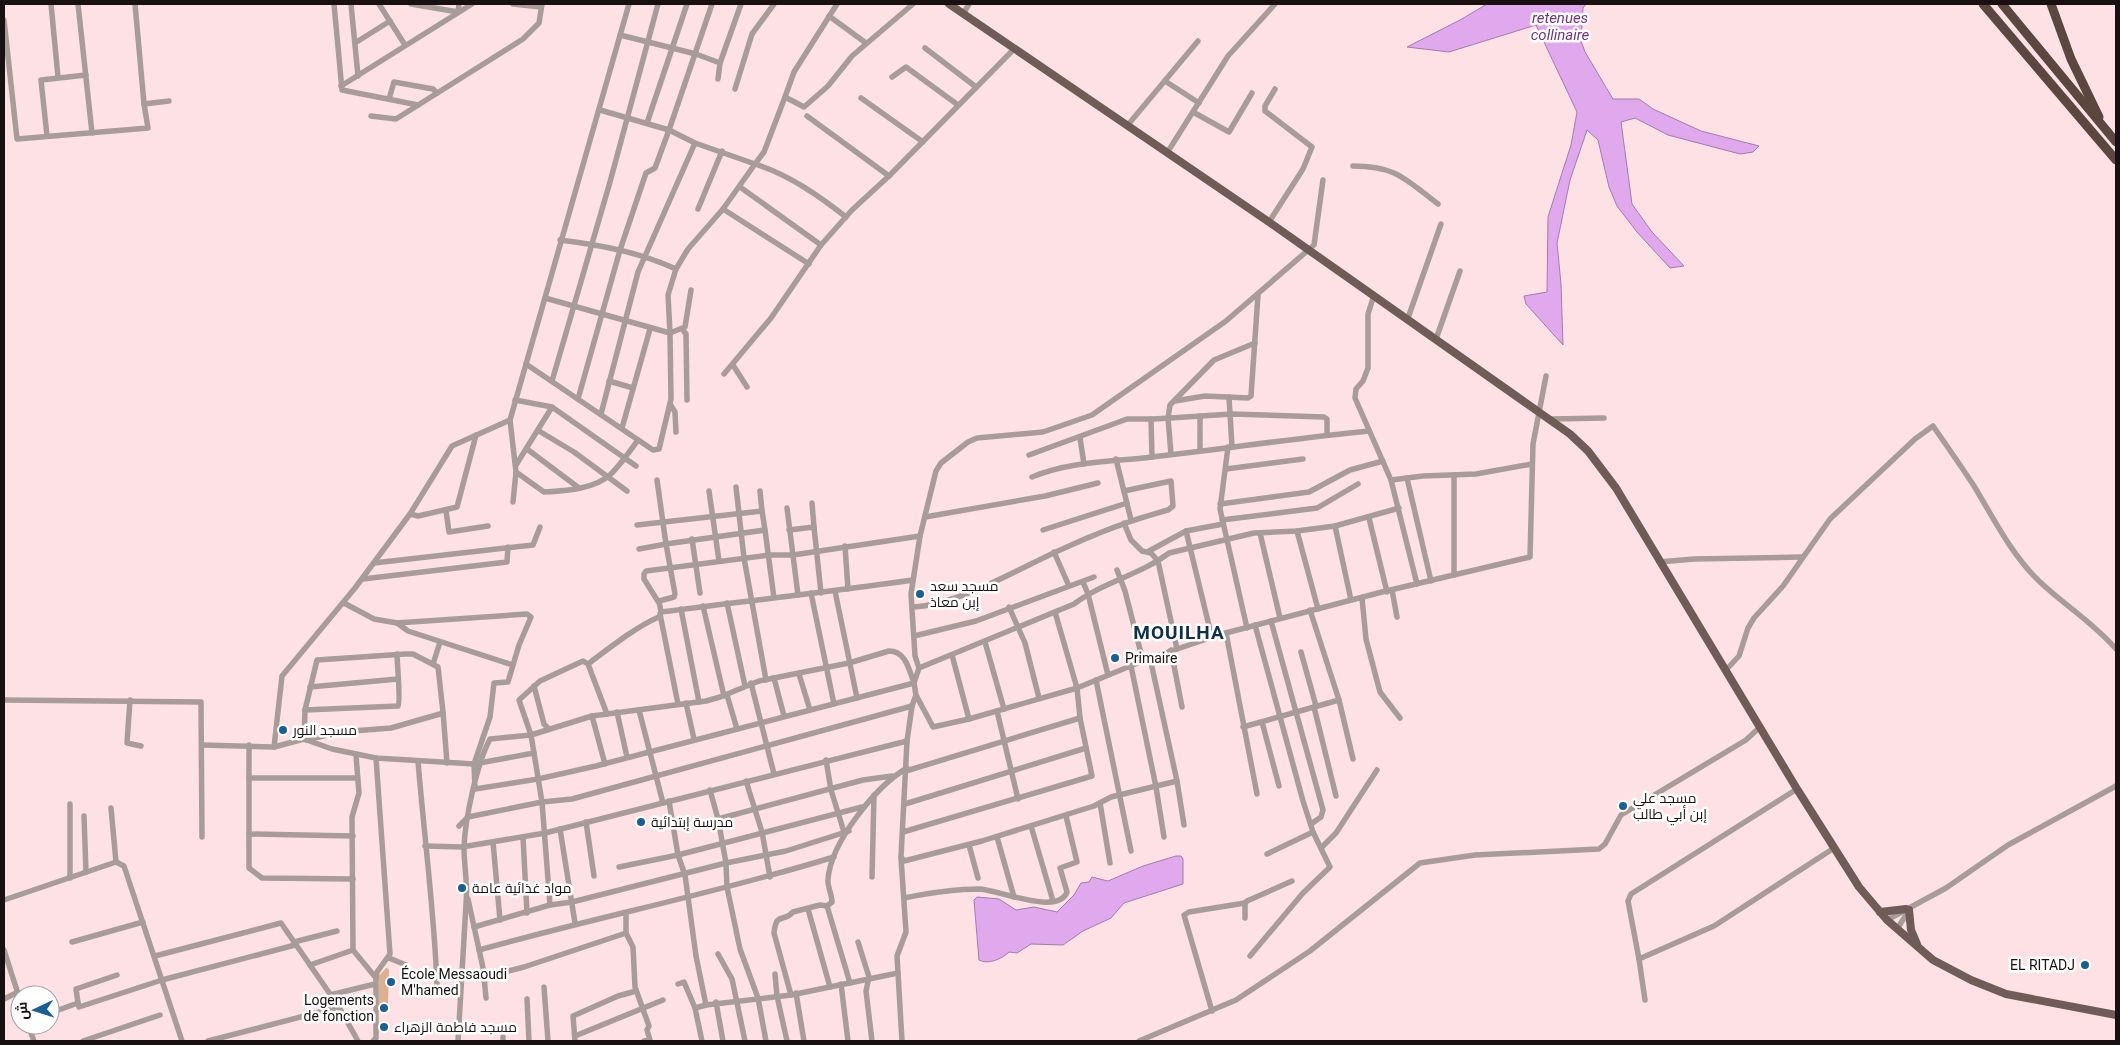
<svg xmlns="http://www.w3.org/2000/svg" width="2120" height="1045" font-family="Roboto,Cairo,sans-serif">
	<rect width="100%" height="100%" fill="#fee1e5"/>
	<path fill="#dbb090" d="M 386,968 L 389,969 L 388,1004 L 384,1004 L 383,1011 L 378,1011 L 379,976 Z"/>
	<g fill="#e0a9ed" stroke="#a47bab">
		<path d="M 1487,4 L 1586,4 L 1583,8 L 1581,41 L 1585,52 L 1613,99 L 1639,99 L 1653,109 L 1701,131 L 1759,146 L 1753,152 L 1740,154 L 1668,135 L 1635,118 L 1621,122 L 1632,204 L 1652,232 L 1684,266 L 1670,268 L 1637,232 L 1617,206 L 1609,187 L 1598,140 L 1587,130 L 1570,180 L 1557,243 L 1561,284 L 1563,345 L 1526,304 L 1524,296 L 1547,292 L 1548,217 L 1571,145 L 1577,112 L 1536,25 L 1449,52 L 1407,47 L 1460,20 Z"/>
		<path d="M 1176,856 L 1181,856 L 1183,859 L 1183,884 L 1124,903 L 1111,918 L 1083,931 L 1063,945 L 1031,944 L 1017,953 L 1009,952 C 1002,959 988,965 979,960 L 974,900 L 977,897 L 999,899 L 1016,910 L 1034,907 L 1057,912 L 1074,895 L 1081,883 L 1089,882 L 1092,877 L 1108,881 L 1143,866 Z"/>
	</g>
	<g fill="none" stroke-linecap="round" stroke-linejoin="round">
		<g stroke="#a89c99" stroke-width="5.5">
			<path d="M 51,4 L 58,77"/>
			<path d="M 78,4 L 92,133"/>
			<path d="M 135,4 L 144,104"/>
			<path d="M 334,4 L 342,90 L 418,105"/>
			<path d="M 351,4 L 358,76"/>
			<path d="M 379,4 L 405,45"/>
			<path d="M 411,4 L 458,12 L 459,4"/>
			<path d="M 513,4 L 541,7"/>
			<path d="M 837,4 L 794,72 L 785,97 L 804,107 L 828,86 L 852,56 L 913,4"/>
			<path d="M 963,14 L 969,4"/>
			<path d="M 829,16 L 866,43"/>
			<path d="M 4,20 L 17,139 L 148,128 L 144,104 L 169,101"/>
			<path d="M 620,35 L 696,54 L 720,63"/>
			<path d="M 355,43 L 390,21"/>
			<path d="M 925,48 L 976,87"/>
			<path d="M 892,77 L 906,67 L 958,105"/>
			<path d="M 718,79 L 720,63 L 741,4"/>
			<path d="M 1165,81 L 1199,103"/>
			<path d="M 341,86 L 472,4"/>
			<path d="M 735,89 L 752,34 L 774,4"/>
			<path d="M 785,97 L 764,152 L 755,164 C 789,175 818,195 846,217"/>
			<path d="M 861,98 L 923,142"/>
			<path d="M 389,99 L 394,82 L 433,89 L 437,93"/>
			<path d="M 600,110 L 669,130 L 695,143 L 755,164 L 723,209 L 809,264"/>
			<path d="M 1193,112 L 1229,132 L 1252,93"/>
			<path d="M 371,116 L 396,119 L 523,39 L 539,23 L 542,4"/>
			<path d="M 807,116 L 889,176"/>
			<path d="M 647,123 L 687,4"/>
			<path d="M 1127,126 L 1198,41"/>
			<path d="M 47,136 L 41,80 L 86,75"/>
			<path d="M 1167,153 L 1228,56 L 1275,4"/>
			<path d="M 1353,166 C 1396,166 1405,179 1438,204"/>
			<path d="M 1323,180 L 1314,245 L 1226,321 L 1092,415 L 1043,432 L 977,438 L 968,442 L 941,463 L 936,471 L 920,536 L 911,594 L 915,656 L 919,668 L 914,683 L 916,695 L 933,727 L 969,719 L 1077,688 L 1150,658 L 1222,634 L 1382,592 L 1530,557 L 1533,444 L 1546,376"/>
			<path d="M 740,187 L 821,245"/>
			<path d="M 698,209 L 722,151"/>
			<path d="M 1269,222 L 1303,169 L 1312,147 L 1265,111 L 1265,106 L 1275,89"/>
			<path d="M 560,240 C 600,245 639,252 676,269"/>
			<path d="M 691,290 L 685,327 L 670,333 L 668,295 L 676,269 L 688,249 L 723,209"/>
			<path d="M 1374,295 L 1368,314 L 1368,368 L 1363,381 L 1356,389 L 1355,398 L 1391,480 L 1417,584"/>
			<path d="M 1408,318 L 1441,224"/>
			<path d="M 683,330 L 686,334 L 687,400"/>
			<path d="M 1436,339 L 1460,271"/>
			<path d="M 526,364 L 653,450 L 659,449 L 671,399 L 670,333 L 545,298"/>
			<path d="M 733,365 L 747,387"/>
			<path d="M 724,374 L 771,318 L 821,245 L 852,210 L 889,176 L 1015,48"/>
			<path d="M 552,381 L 610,182 L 658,4"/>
			<path d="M 609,381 L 633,388"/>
			<path d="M 1229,397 L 1232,447"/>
			<path d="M 578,399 L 620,250 L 646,173 L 655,168 L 669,130 L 712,4"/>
			<path d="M 515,400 L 552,407 L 636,466"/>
			<path d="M 1175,401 L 1205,396 L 1248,398 L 1251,396 L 1258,295"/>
			<path d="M 670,404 L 675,412 L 676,432"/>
			<path d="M 601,414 L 638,272 L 695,143"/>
			<path d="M 1200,416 L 1200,451"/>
			<path d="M 1151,419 L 1152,457"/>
			<path d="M 1551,419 L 1604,418"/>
			<path d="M 510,420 L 516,472 L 513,502"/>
			<path d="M 622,428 L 650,329"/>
			<path d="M 539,431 L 574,452 L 627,491"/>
			<path d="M 1080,438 L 1084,464"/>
			<path d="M 1228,447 L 1220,509 L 1247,628"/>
			<path d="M 527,449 L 579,488"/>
			<path d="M 1171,454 L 1168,418 L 1170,405 L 1214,360 L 1255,343"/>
			<path d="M 1029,455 L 1127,419 L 1154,419 L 1232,414 L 1324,417 L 1327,419 L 1327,435"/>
			<path d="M 1116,459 L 1131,520"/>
			<path d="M 516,465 L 552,407"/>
			<path d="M 1226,469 L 1303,459"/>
			<path d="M 516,472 L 544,492 C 566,491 595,489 611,474 C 621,464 630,451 638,440"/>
			<path d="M 1032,477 C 1071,461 1111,462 1152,457 C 1224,449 1296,438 1369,431"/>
			<path d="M 1407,478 L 1431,581"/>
			<path d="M 1391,480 L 1423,476 L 1476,474 L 1532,464"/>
			<path d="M 736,487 L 744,558 L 766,680"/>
			<path d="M 709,491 L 719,561"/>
			<path d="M 760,491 L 762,511"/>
			<path d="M 812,503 L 814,527"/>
			<path d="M 1220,504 L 1309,492 L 1350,470 L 1383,461"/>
			<path d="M 787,508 L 798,595"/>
			<path d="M 446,511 L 449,532 L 488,526"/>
			<path d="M 410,514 L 418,516 L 457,507 L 476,435"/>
			<path d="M 925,517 L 1045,496 L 1098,483"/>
			<path d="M 1369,518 L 1387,592"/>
			<path d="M 1222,520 L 1317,508 L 1358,484"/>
			<path d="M 1124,523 L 1131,540 L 1142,551 L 1151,553 L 1158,561 L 1177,649"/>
			<path d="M 637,525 L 762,511 L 765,530"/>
			<path d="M 1335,526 L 1351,600"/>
			<path d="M 789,530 L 814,527 L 821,593"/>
			<path d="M 1043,530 L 1127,503"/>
			<path d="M 1297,531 L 1318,609"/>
			<path d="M 1260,533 L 1280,618"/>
			<path d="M 692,539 L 700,593"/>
			<path d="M 845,546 L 848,589"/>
			<path d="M 639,549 L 666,544 L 657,480"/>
			<path d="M 1149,551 L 1186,531"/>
			<path d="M 1054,552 L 1069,586"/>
			<path d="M 1659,562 L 1694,559 L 1801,557"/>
			<path d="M 374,563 L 533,545 L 540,527"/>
			<path d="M 1117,570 L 1125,591 L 1143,661"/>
			<path d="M 1454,575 L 1454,476"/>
			<path d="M 363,579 L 507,562 L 508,547"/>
			<path d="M 1083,582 L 1088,594 L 1108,675"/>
			<path d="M 1392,590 L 1397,617"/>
			<path d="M 835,591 L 857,698"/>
			<path d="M 811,593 L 834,704"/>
			<path d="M 774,598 L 765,530 L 666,544 L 675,594 L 674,597 L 659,601 L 661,612 C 745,601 829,592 913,580"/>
			<path d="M 1362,598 L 1366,639 L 1380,692 L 1400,718"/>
			<path d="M 344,603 L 374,619 L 397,623 L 527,614 L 531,617 L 519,645 L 508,682 L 494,683 L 490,717 L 474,764 L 475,789 L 538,779 L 596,766 L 914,683 C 909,670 906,651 889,651 L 849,663 L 759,681 L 720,697 L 706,701 L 592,716 L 531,735 L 490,739 C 477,763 465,819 464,847 C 464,866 468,885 466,904 C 463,950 461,995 458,1041"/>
			<path d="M 659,603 L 644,579 L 644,574 L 646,571 L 769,555 L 793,555 L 920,536"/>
			<path d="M 727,603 L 745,686"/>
			<path d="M 703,606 L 724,696"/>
			<path d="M 913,607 C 958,605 1016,570 1058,551 C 1094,534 1130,520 1168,510 L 1173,506 L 1171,481 L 1124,491"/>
			<path d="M 1009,607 L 1025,643 L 1039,698"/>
			<path d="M 681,609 L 699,702"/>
			<path d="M 1310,610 L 1339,700 L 1353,759"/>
			<path d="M 660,614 L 678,704"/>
			<path d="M 1271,621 L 1323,810 L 1321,817 L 1311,824"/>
			<path d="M 397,623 L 408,631 L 513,665"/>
			<path d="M 1226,633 L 1257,794"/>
			<path d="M 914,636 L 976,621 L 1094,577"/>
			<path d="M 1212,638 L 1186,531 L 1223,524"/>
			<path d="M 985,642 L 1004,709"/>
			<path d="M 1171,650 L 1182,707"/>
			<path d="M 1301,652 L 1316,706"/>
			<path d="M 952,655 L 969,719"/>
			<path d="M 1150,658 L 1177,781 L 1184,825"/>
			<path d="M 433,664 L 440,642"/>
			<path d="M 588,664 L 607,714"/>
			<path d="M 1131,666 L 1156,787 L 1164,837"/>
			<path d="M 919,668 L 1074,604 C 1103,582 1140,575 1169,553 L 1254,533 L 1297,531 L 1335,526 L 1399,508"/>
			<path d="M 1726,670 L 1739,656 L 1748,628 L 1754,618 L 1783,586 L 1830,519 L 1915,439 L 1933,426 C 1947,446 1961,466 1974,486 C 1994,519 2011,554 2039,581 C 2064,605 2093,622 2116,649"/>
			<path d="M 799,674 L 810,710"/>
			<path d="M 774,678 L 784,716"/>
			<path d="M 1096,680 L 1131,851"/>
			<path d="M 751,683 L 774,774"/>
			<path d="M 534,686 L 544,724 L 549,729"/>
			<path d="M 310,687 L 398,679"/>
			<path d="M 727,695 L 737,729"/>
			<path d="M 916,695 L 912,706 L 907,741 L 901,857 L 904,861 L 982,841 L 1094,806 L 1111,797 L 1177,781"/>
			<path d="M 4,700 L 201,702 L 202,837"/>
			<path d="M 130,700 L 127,743 L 141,746"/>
			<path d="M 686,703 L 694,739"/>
			<path d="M 1314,707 L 1336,796"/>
			<path d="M 305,710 L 398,706 C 401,702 397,663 397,654"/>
			<path d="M 639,710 L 663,803"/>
			<path d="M 997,711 L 1018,799"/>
			<path d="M 443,712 L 447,763"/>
			<path d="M 617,712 L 627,757"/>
			<path d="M 592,716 L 605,764"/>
			<path d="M 1262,722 L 1279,786"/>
			<path d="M 1243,727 L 1339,700"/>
			<path d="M 304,739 L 305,710 L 317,660 L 405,654 L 413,654 L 438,667 L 443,712 L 440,714 L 391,728 L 340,732 L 306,740"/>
			<path d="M 203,745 L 274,747 L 304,739 L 332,749 L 376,758 L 474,764 L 534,753 L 542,802 L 550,905"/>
			<path d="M 249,745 L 249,868 L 262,878 L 353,879"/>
			<path d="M 274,747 L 282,676 L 355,588 L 410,514 L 452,446 L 510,420 L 629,4"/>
			<path d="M 534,753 L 531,735 L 519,700 L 540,681 L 583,661 L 588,664 C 608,649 637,626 659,617"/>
			<path d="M 356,755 L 359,793 L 352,817 L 353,950 L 376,978"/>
			<path d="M 826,760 L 831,790 L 844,832"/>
			<path d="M 418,761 C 424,835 434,909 437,984"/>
			<path d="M 906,771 L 1080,718"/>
			<path d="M 249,778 L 357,778"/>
			<path d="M 746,781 L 762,832 L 770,877"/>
			<path d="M 710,790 L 718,819 L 863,780 L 892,776"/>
			<path d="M 669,801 L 678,855 L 685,875 L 696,956 L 706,1005"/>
			<path d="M 1100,803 L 1110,863"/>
			<path d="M 905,804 L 1086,748"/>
			<path d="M 111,808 L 116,862"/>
			<path d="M 84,816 L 86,872"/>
			<path d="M 718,819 L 726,863 L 727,887 L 740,949 L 758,998 L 766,1041"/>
			<path d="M 586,822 L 594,876"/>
			<path d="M 459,826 L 468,817 L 542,802 L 572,799 L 912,706"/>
			<path d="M 1031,826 L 1053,901"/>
			<path d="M 560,829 L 575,923"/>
			<path d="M 903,832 L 1092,776 L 1080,718 L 1077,688 L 1055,612"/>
			<path d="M 249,834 L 353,836"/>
			<path d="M 523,837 L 527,913"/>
			<path d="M 997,837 L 1014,897"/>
			<path d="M 493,842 L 500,920"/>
			<path d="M 969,845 L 978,878"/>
			<path d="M 425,846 L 462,847 L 545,833 L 907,741"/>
			<path d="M 1321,848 L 1336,833 L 1377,770"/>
			<path d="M 1267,854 L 1313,832"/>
			<path d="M 901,858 L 906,932 L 897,956 L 902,1041"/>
			<path d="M 619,867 L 678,855 L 862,807"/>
			<path d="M 872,877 L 874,795"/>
			<path d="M 70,878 L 70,804"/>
			<path d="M 904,898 C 929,893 955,889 980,889 C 999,890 1058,916 1067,892 L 1060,868 L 1077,862 L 1066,816"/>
			<path d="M 468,899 L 485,977 L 524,967 L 626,933"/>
			<path d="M 4,900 L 116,862 L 124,866 L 182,1041"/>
			<path d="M 827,906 L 832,902 C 832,894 827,886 828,879 C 831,842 876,786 907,768"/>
			<path d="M 827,906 L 850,983"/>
			<path d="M 808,909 L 830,987"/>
			<path d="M 626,913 L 626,933 L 633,947 L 635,987 L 649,1026 L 647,1030 L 650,1040 L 644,1041"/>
			<path d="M 1245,918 L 1245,903 L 1247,901 L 1292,881"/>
			<path d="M 1887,920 L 1946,888 L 2008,845 L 2116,786"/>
			<path d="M 474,927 L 550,905 L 572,902 L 726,863 L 786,851 L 849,831"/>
			<path d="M 1897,929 L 1910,909"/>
			<path d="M 72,942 L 143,922"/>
			<path d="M 294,942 L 337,931"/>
			<path d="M 858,942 L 869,977 L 866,991 L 872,1041"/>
			<path d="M 4,950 L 20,1000"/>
			<path d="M 479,950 C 597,917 717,893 834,857"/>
			<path d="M 718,954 L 732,979 L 745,1041"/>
			<path d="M 155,956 L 281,923 L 339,1007 L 358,1041"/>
			<path d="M 1250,956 L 1303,893 L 1330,867 L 1313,832 L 1303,801 L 1255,625"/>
			<path d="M 389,958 L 406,965"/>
			<path d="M 1639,959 L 1628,901 L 1631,894 L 1797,789"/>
			<path d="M 310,965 L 353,950"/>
			<path d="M 775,974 L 777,996 L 787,1041"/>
			<path d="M 484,977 L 486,998"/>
			<path d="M 678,984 L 684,982 L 695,1008"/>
			<path d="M 841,984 L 848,1041"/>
			<path d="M 544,987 L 548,1041"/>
			<path d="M 796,993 L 804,1041"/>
			<path d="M 330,995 L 375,984"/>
			<path d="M 791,995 L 774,933 C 776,911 784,923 793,912 L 820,905 L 827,906"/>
			<path d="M 4,999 L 18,992"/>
			<path d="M 527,999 L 529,1041"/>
			<path d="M 1645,1000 L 1639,959 L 1714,926 L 1834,848"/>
			<path d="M 716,1002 L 723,1041"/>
			<path d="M 78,1003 L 79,1007 L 162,980 L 295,945"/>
			<path d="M 1212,1011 L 1184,915 L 1189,912 L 1245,903"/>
			<path d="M 50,1013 L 78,1003 L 76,989 L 117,975"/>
			<path d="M 28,1025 L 34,1041"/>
			<path d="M 575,1036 L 663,1000"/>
			<path d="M 503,1037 L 503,1041"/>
			<path d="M 83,1041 L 160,1015"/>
			<path d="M 208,1041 L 339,1007"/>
			<path d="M 373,1041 L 376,1038 L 376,978 L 377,972 L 390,954 L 376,758"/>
			<path d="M 575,1041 L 573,1016 L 618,996 L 636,991"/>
			<path d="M 702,1041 L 695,1008 L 706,1005 L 791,995 L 898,973"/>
			<path d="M 1139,1041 L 1236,1000 L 1310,951 L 1420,863 L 1475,855 L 1599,849 L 1605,844 L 1621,815 L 1746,740 L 1760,727"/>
		</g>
		<g stroke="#705c57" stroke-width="8">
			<path d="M 949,4 L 1269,222 L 1570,434 L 1588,451 L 1616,488 L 1797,789 L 1859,887 L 1887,920 L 1933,960 L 1971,980 L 2006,994 L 2116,1015"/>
			<path d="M 1909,910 L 1911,930 L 1917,944"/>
			<path d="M 1880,912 L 1906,909"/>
		</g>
		<g stroke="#5c4640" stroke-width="9">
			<path d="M 1983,4 L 2116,160"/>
			<path d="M 2002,4 L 2116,142"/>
			<path d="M 2051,4 L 2071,59 L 2099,117"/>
		</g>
	</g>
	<g fill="#186094" stroke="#fff" stroke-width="2">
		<circle cx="920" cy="594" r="5"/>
		<circle cx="1115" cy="658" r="5"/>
		<circle cx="283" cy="730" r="5"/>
		<circle cx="1623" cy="806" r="5"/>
		<circle cx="641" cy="822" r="5"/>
		<circle cx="462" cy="888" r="5"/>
		<circle cx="2085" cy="965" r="5"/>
		<circle cx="391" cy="982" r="5"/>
		<circle cx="384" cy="1008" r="5"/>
		<circle cx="384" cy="1027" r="5"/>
	</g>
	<g text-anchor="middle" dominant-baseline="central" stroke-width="5" stroke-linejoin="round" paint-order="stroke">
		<g font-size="14" fill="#191011" stroke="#fff" text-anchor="start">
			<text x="930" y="586">مسجد سعد<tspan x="930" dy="16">إبن معاذ</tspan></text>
			<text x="1125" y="658">Primaire</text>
			<text x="293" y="730">مسجد النور</text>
			<text x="1633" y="798">مسجد علي<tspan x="1633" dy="16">إبن أبي طالب</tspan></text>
			<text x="651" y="822">مدرسة إبتدائية</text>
			<text x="472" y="888">مواد غذائية عامة</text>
			<text x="2075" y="965" text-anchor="end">EL RITADJ</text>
			<text x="401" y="974">École Messaoudi<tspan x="401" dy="16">M'hamed</tspan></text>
			<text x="374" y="1000" text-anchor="end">Logements<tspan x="374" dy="16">de fonction</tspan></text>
			<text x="394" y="1027">مسجد فاطمة الزهراء</text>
		</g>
		<g font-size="15" font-style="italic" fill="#743383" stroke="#fff">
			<text x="1560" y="18">retenues<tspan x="1560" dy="17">collinaire</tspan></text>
		</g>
		<g font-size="19" font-weight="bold" letter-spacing="1" fill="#0f3049" stroke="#fff">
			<text x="1179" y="632">MOUILHA</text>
		</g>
	</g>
	<rect width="2120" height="1045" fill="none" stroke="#191011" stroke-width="10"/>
	<g transform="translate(35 1010) rotate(266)"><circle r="24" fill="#ffffff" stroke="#a39fa0"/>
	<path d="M0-4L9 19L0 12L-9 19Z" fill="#186094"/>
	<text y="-8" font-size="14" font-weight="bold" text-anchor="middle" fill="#191011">ش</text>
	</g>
</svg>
